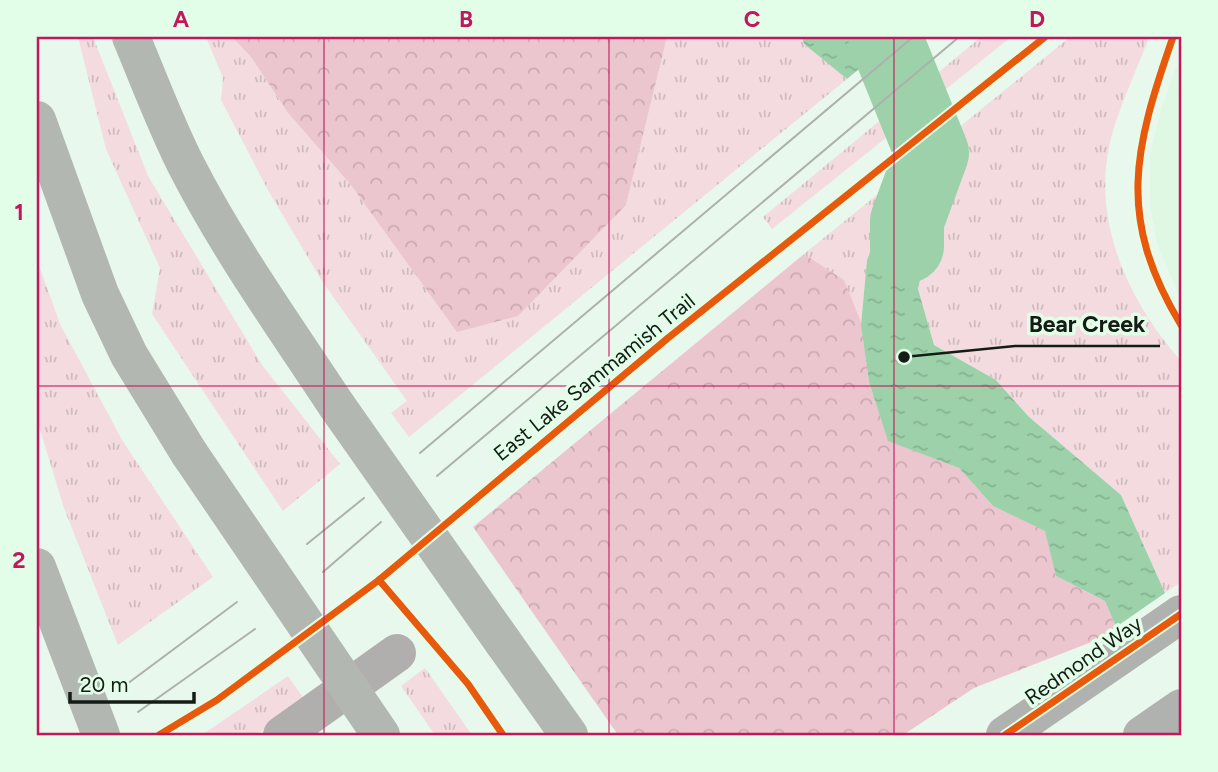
<svg xmlns="http://www.w3.org/2000/svg" width="1218" height="772" font-family="Figtree,sans-serif">
	<defs>
		<pattern id="grass-tufts" width="24" height="20" patternUnits="userSpaceOnUse" patternTransform="scale(1.75)"><rect width="24" height="20" fill="#f3dbdf"/><path d="M3 7l-1-3M5 7V3M7 7l1-3M15 17l-1-3M17 17v-4M19 17l1-3" fill="none" stroke="#cfbbbe"/></pattern>
		<pattern id="forest-crowns" width="20" height="18" patternUnits="userSpaceOnUse" patternTransform="scale(1.75)"><rect width="20" height="18" fill="#ecc6cf"/><path d="M2 6a3 3 0 1 1 6 0M12 15a3 3 0 1 1 6 0" fill="none" stroke="#caaab1"/></pattern>
		<pattern id="water-ripples" width="26" height="14" patternUnits="userSpaceOnUse" patternTransform="scale(1.75)"><rect width="26" height="14" fill="#9cd1aa"/><path d="M2 4q2-2 4 0t4 0M15 11q2-2 4 0t4 0" fill="none" stroke="#86b391"/></pattern>
	</defs>
	<rect width="100%" height="100%" fill="#e9f8ec"/>
	<path fill="#dff8e4" d="M 1181,65 L 1181,300 L 1157,244 L 1150,206 L 1150,154 L 1160,113 L 1175,69 Z"/>
	<g fill="url(#grass-tufts)">
		<path d="M 78,37 L 93,37 L 148,176 L 262,365 L 340,464 L 283,511 L 152,314 L 160,268 L 106,149 Z"/>
		<path d="M 206,37 L 232,37 L 251,57 L 288,113 L 351,185 L 626,205 L 667,37 L 802,37 L 804,44 L 847,79 L 409,437 L 391,413 L 407,401 L 322,281 L 269,192 L 221,100 L 223,78 Z"/>
		<path d="M 981,37 L 1011,37 L 935,98 L 929,80 Z"/>
		<path d="M 1070,37 L 1149,37 C 1137,70 1116,113 1109,147 C 1093,226 1130,303 1181,361 L 1181,582 L 1165,593 L 1121,495 L 1028,416 L 996,380 L 934,345 L 917,286 L 952,133 Z"/>
		<path d="M 888,114 L 897,129 L 772,229 L 763,217 Z"/>
		<path d="M 899,177 L 867,260 L 861,325 L 804,254 Z"/>
		<path d="M 37,260 L 60,324 L 122,440 L 213,577 L 118,645 L 64,508 L 37,420 Z"/>
		<path d="M 425,668 L 472,735 L 435,735 L 401,686 Z"/>
		<path d="M 288,676 L 304,699 L 256,735 L 202,735 Z"/>
	</g>
	<g fill="url(#forest-crowns)">
		<path d="M 232,37 L 667,37 L 626,205 L 518,316 L 457,332 L 351,185 L 288,113 L 251,57 Z"/>
		<path d="M 804,254 L 844,280 L 861,322 L 869,382 L 888,440 L 959,468 L 993,506 L 1046,531 L 1056,576 L 1105,601 L 1116,627 L 1099,639 L 974,688 L 903,735 L 618,735 L 473,527 Z"/>
	</g>
	<g fill="url(#water-ripples)">
		<path d="M 802,37 L 897,37 L 847,79 L 804,44 Z"/>
		<path d="M 952,133 L 918,289 L 934,345 L 996,380 L 1028,416 L 1121,495 L 1165,593 L 1116,627 L 1105,601 L 1056,576 L 1045,531 L 993,506 L 959,468 L 888,441 L 869,382 L 861,325 L 867,260 L 899,177 Z"/>
	</g>
	<g fill="none" stroke-linecap="round" stroke-linejoin="round">
		<path stroke="#9cd1aa" stroke-width="74" d="M 885,37 L 932,153 L 907,221 L 907,246"/>
		<path stroke="#b0afae" stroke-width="38" d="M 282,735 L 397,653"/>
		<g stroke="#b0b2af" stroke-width="38">
			<path d="M 1005,735 L 1181,614"/>
			<path d="M 1142,735 L 1181,708"/>
		</g>
		<g stroke="#b3b7b2" stroke-width="38">
			<path d="M 131,37 C 149,80 165,123 186,165 C 229,249 285,327 337,406"/>
			<path d="M 37,120 L 100,294 L 129,355 L 189,453"/>
			<path d="M 503,642 L 569,735"/>
		</g>
		<g stroke="#adb1ac" stroke-width="2">
			<path d="M 420,453 L 913,37"/>
			<path d="M 437,476 L 959,37"/>
			<path d="M 307,544 L 364,498"/>
			<path d="M 323,572 L 381,522"/>
			<path d="M 127,684 L 237,602"/>
			<path d="M 138,712 L 255,629"/>
		</g>
		<g stroke="#b3b7b2" stroke-width="38">
			<path d="M 337,406 L 503,642"/>
			<path d="M 189,453 L 381,735"/>
			<path d="M 37,567 L 101,735"/>
		</g>
		<g stroke="#e3fee8" stroke-width="11">
			<g id="cycleway">
				<path d="M 1173,37 C 1134,149 1116,217 1181,325"/>
				<path d="M 379,580 L 468,684 L 503,735"/>
				<path d="M 159,735 L 217,700 L 379,580 L 668,338 L 1045,37"/>
				<path d="M 1005,735 L 1181,614"/>
			</g>
		</g>
		<use href="#cycleway" stroke="#e8590c" stroke-width="7"/>
	</g>
	<path fill="none" stroke="#c2185b" stroke-width="2" stroke-opacity="0.55" d="M 324,37 L 324,735M 609,37 L 609,735M 894,37 L 894,735M 37,386 L 1181,386"/>
	<g text-anchor="middle" dominant-baseline="central" stroke-width="7" stroke-linejoin="round" paint-order="stroke">
		<g font-size="21" fill="#131c15" stroke="#e3fee8">
			<text transform="translate(594 377) rotate(-39)">East Lake Sammamish Trail</text>
			<text transform="translate(1083 660) rotate(-35)">Redmond Way</text>
		</g>
	</g>
	<path fill="none" stroke="#131c15" stroke-width="2.5" d="M904 357L1015 346H1160"/>
	<circle fill="#131c15" stroke="#e3fee8" stroke-width="2.5" cx="904" cy="357" r="7"/>
	<g font-size="23" text-anchor="middle" font-weight="bold" fill="#131c15" stroke="#e3fee8" stroke-width="7" stroke-linejoin="round" paint-order="stroke">
		<text x="1087" y="332">Bear Creek</text>
	</g>
	<rect width="1218" height="772" fill="none" stroke="#e3fee8" stroke-width="77"/>
	<path d="M70 692v10h124v-10" fill="none" stroke="#131c15" stroke-width="3.5"/>
	<text x="80" y="692" font-size="21" fill="#131c15" stroke="#e3fee8" stroke-width="5" paint-order="stroke">20 m</text>
	<rect x="38" y="38" width="1142" height="696" fill="none" stroke="#c2185b" stroke-width="2.5"/>
	<g font-size="23" text-anchor="middle" font-weight="bold" fill="#c2185b">
		<text x="181" y="27">A</text>
		<text x="466" y="27">B</text>
		<text x="752" y="27">C</text>
		<text x="1037" y="27">D</text>
		<text x="19" y="220">1</text>
		<text x="19" y="568">2</text>
	</g>
</svg>
